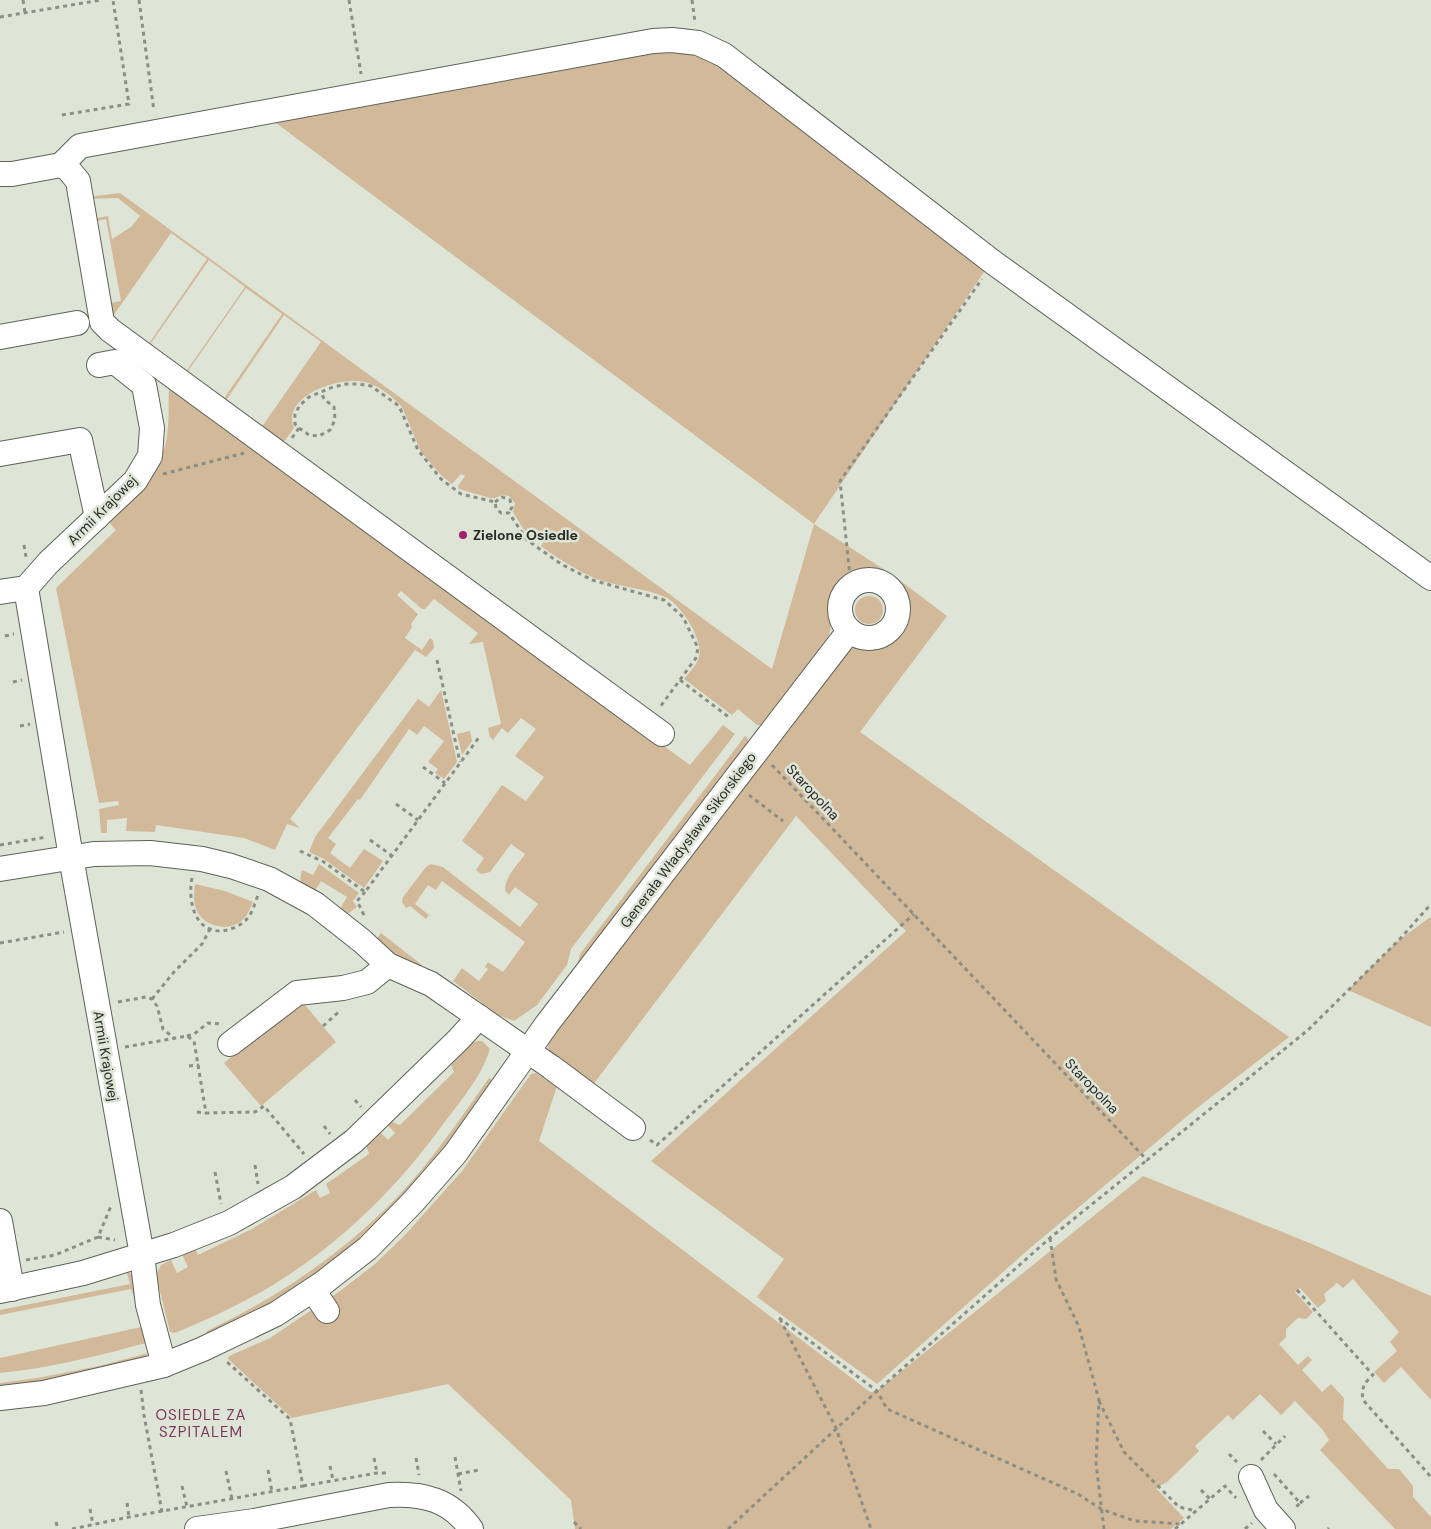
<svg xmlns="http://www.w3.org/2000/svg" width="1431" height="1529" font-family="'DM Sans',sans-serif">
	<rect width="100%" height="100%" fill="#dee5d7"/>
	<g fill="#d2b99a">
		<path d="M 660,47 L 701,51 L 988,266 L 814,524 L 894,576 L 947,616 L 860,732 L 1289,1037 L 1197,1108 L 1029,1249 L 877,1384 L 757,1297 L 784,1259 L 651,1161 L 906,931 L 796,816 L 592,1086 L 549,1054 L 548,1046 L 552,1033 L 844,651 C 861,644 879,649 894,636 C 899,632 902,626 904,620 C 918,579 858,555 838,591 C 831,604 833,621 829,635 L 762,725 L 757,725 L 738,709 L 732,715 L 684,679 C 689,673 697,665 699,657 C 704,640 680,603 665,597 C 642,587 616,587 594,578 C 575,569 557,558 541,546 L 547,536 L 542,534 L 535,542 L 527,535 L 513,512 L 515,503 L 509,496 L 502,495 L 495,498 L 490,498 L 459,489 L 458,486 L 465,476 L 461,474 L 452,484 L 441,475 L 421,452 L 402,407 C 394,398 382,388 371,384 C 347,373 280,394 294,428 L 281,446 L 261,428 L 321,342 L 284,315 L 225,402 L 223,400 L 282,314 L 246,288 L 186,374 L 185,373 L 245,287 L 209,260 L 149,346 L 148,345 L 207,259 L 171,233 L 111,319 L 107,304 L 121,301 L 106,219 L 92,222 L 92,219 L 108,216 L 112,239 L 131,227 L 140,216 L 118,198 L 88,199 L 88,197 L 120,193 L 772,669 L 814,524 L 272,120 Z"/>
		<path d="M 169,387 L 690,765 L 723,725 L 735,734 L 571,949 L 567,965 L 537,1005 L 514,1021 L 498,1015 L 453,981 L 462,968 L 479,981 L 488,969 L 485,967 L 488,962 L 503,972 L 525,942 L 442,881 L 436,890 L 428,885 L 415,904 L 429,915 L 426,919 L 410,906 L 406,908 L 402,902 L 403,897 L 426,867 L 431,864 L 443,867 L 520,927 L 538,904 L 515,887 L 509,895 L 505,891 C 504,877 518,865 525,854 L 511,844 L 490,872 L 481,874 L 476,870 L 484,858 L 462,841 L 502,785 L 526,801 L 544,777 L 515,756 L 536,729 L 521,718 L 508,733 L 502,728 L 493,740 L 490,737 L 488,728 L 501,724 L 483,642 L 469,644 L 478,633 L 434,599 L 425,609 L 422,609 L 401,591 L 397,595 L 418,614 L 411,624 L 412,627 L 405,638 L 422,650 L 430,638 L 433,640 L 434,648 L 426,657 L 415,650 L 290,819 L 300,828 L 287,824 L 275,850 L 244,838 L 156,825 L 155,832 L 126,831 L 127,818 L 107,820 L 107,833 L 101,833 L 99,809 L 119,805 L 118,801 L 99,803 L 56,588 L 116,530 L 106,519 C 122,502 160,466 165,446 C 170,428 168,406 169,387 Z"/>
		<circle cx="869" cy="610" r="14"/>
		<path d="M 441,690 L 457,762 L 444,779 L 435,773 L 438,769 L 428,762 L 444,741 L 424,726 L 417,735 L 409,729 L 360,800 L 358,799 L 328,838 L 336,844 L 330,853 L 350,868 L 364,849 L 383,861 L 364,888 L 324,859 L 309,852 L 315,837 L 418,699 L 429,707 Z"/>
		<path d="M 470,731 L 472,741 L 462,755 L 457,734 Z"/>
		<path d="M 745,736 L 748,738 L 748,742 L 577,968 L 580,954 Z"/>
		<path d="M 319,864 L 359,893 L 353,901 L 357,907 L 349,913 L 345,912 L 341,907 L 347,897 L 321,881 L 315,891 L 302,884 L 300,879 L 302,870 L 313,875 Z"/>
		<path d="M 195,884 L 225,891 L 253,902 C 251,906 249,912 246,916 C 234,933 206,929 197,911 C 193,903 194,893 195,884 Z"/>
		<path d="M 1429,918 L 1431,918 L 1431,1027 L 1348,990 L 1399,940 Z"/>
		<path d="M 381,933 L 422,965 L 420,968 L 382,950 L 375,941 Z"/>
		<path d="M 300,999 L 336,1042 L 261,1106 L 224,1063 Z"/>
		<path d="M 478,1041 L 482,1041 L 490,1049 C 487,1057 484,1066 479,1074 C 469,1091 456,1107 444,1123 C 395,1191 334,1250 261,1292 C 233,1308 204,1321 175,1333 L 170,1332 L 156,1275 L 161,1265 L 171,1260 L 177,1273 L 188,1267 L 180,1250 L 193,1244 L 198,1255 L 252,1229 L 316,1190 L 320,1198 L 330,1193 L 326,1184 L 369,1154 L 364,1139 L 376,1128 L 388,1140 L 395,1133 L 384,1121 L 385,1119 L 400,1125 L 454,1072 L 451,1065 L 472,1043 Z"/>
		<path d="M 535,1073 L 557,1086 L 539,1141 L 870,1392 L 877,1391 L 1143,1176 L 1312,1244 L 1431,1296 L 1431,1400 L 1401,1367 L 1384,1383 L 1374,1372 L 1397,1351 L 1390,1342 L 1399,1332 L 1353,1279 L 1343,1288 L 1337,1283 L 1324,1294 L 1326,1301 L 1318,1308 L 1300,1288 L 1295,1292 L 1313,1312 L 1306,1319 L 1298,1318 L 1286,1329 L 1286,1337 L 1279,1344 L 1298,1365 L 1308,1356 L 1312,1360 L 1302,1370 L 1322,1392 L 1331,1384 L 1344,1398 L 1343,1419 L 1388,1469 L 1399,1469 L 1413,1486 L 1413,1497 L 1431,1517 L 1431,1529 L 1395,1529 L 1320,1450 L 1329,1440 L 1322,1429 L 1295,1401 L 1281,1415 L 1260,1394 L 1233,1420 L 1228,1415 L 1195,1446 L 1199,1451 L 1167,1482 L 1156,1488 L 1184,1518 L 1171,1529 L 575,1529 L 571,1500 L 448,1384 L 292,1418 L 228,1359 L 229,1356 L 270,1338 L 340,1291 L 375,1264 L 405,1235 L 462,1171 L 531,1074 Z"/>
		<path d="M 489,1078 L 494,1081 L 443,1152 L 361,1240 L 286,1296 L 205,1335 L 207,1331 C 284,1294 354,1246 411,1182 C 440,1149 464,1113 489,1078 Z"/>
		<path d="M 126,1270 L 135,1277 L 139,1299 L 135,1300 L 131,1289 L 0,1315 L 0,1310 L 130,1284 Z"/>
		<path d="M 146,1326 L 150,1342 C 101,1355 51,1368 0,1373 L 0,1358 Z"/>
		<path d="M 148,1353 L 145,1357 L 101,1372 L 0,1389 L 0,1383 L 37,1378 L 99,1366 Z"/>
	</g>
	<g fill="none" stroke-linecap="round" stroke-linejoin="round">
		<g stroke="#5e6358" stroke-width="26">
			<g id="minor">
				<path d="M 61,165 L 80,146 L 653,41 L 672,40 L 698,43 L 724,55 L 994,263 L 1431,578"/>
				<path d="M 61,165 L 68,169 L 78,181 L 102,322 L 110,330 L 662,734"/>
				<path d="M 0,174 L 12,174 L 61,165"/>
				<path d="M 0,337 L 77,323"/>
				<path d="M 0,454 L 80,440 L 97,517"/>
				<circle cx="869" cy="609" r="29"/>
				<path d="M 26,588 L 71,857 L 142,1255 L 148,1305 L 164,1365"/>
				<path d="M 0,592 L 26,588 L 49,562 L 135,481 L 150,456 L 152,428 L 144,385 L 115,362 L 99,365"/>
				<path d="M 0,869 L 94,854 L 150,853 L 202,859 L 231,866 L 269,879 L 315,904 L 362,941 L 388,965 L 431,984 L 551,1067 L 633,1128"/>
				<path d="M 230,1044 L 297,993 L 343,988 L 367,982 L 388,965"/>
				<path d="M 0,1221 L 12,1289"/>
				<path d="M 313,1290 L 327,1311"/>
				<path d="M 0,1291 L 83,1273 L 174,1245 L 229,1223 L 293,1187 L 354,1141 L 459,1039 L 479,1017"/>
				<path d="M 0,1398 L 44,1393 L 164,1365 L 203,1349 L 276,1314 L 323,1283 L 368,1248 L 413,1202 L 455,1154 L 547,1024 L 849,631"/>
				<path d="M 1251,1477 L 1266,1510 L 1283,1529"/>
				<path d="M 197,1529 L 254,1521 L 389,1495 C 423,1493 451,1500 471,1529"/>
			</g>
		</g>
		<g stroke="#8b8f85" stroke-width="3" stroke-dasharray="4 4" stroke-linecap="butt">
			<path d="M 23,0 L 25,13"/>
			<path d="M 139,0 L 154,111"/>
			<path d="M 349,0 L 361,74"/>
			<path d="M 692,0 L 695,22"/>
			<path d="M 0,17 L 101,0"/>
			<path d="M 62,115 L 129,104 L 113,0"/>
			<path d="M 299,428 L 309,435 L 319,436 L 330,430 L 335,420 L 334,407 L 324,399 L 321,392"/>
			<path d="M 292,438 L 299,428 L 295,424 L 295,414 L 300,405 L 309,397 L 333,387 L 347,384 L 359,384 L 371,386 L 399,406 L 418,450 L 441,479 L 461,494 L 495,502 L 496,508 L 501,513 L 509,513 L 527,540 L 561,564 L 592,580 L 664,600 L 683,617 L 698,648 L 696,658 L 660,707"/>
			<path d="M 163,474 L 244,453"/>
			<path d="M 495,502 L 502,497 L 510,500 L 512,507 L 509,513"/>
			<path d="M 24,545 L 26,557"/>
			<path d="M 851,586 L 840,481 L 982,279"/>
			<path d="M 5,636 L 14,634"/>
			<path d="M 437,660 L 460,762"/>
			<path d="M 680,680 L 730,718"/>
			<path d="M 13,682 L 22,680"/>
			<path d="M 20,726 L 30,724"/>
			<path d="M 772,765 L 1147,1160 L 1308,1030 L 1399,940 L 1431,904"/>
			<path d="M 423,767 L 445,783"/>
			<path d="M 749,795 L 783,821"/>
			<path d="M 396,804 L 418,820"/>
			<path d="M 370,840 L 391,855"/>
			<path d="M 0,845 L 47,837"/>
			<path d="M 300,851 L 324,862 L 365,892 L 480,736"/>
			<path d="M 192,878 C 188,899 193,932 222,931 C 230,930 240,926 246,920 C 252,914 255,903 258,895"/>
			<path d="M 364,915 L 357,901 L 365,892"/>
			<path d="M 0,943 L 64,932"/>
			<path d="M 152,999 L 174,972 L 202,944 L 210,929"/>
			<path d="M 118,1002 L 146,997 L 152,999 L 157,1006 L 163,1029 L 174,1038"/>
			<path d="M 323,1026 L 341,1010"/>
			<path d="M 187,1036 L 194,1034 L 208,1023 L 223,1024"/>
			<path d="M 125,1047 L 187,1036 L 194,1041 L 206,1113 L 255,1112 L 264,1106 L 304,1154"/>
			<path d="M 189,1066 L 199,1065"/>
			<path d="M 355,1100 L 361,1107"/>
			<path d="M 197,1112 L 206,1113"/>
			<path d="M 324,1126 L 330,1134"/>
			<path d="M 650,1140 L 657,1145 L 914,914"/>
			<path d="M 255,1165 L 258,1184"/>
			<path d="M 215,1172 L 221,1204"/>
			<path d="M 98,1237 L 115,1240"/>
			<path d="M 1050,1238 L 1056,1279 L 1079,1327 L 1099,1400 L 1096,1463 L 1104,1529"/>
			<path d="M 26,1260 L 55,1255 L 98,1237 L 111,1206"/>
			<path d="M 1297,1290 L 1373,1375 C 1364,1383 1361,1388 1363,1400 L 1431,1477"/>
			<path d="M 779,1318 L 877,1391 L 887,1409 L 1078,1494 L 1101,1509 L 1135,1521 L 1181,1524"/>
			<path d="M 780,1319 L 836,1428 L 871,1529"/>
			<path d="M 141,1390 L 144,1415 L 162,1512"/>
			<path d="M 1099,1401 L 1124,1452 L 1179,1507 L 1196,1511"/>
			<path d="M 1263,1431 L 1276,1444"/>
			<path d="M 1229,1454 L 1237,1462"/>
			<path d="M 455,1457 L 461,1491"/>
			<path d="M 374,1458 L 377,1473"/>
			<path d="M 416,1458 L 419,1475"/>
			<path d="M 1261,1460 L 1285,1436"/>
			<path d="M 330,1466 L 333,1480"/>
			<path d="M 268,1470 L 272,1492"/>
			<path d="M 226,1471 L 232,1499"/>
			<path d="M 458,1474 L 479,1470"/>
			<path d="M 1274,1474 L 1300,1503 L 1294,1509"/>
			<path d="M 182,1486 L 187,1507"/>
			<path d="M 303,1486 L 377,1473 L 386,1473"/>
			<path d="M 1201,1490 L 1210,1499"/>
			<path d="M 127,1503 L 129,1517"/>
			<path d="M 1300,1503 L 1309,1496"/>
			<path d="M 90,1509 L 93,1525"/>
			<path d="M 56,1522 L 58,1529"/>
			<path d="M 574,1522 L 581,1529"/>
			<path d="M 72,1529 L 129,1517 L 303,1486 L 290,1419 L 226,1361"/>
			<path d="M 728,1529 L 877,1391 L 1050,1238 L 1147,1160"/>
			<path d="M 1175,1529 L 1225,1486 L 1236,1498"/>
			<path d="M 1245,1529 L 1252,1523"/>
			<path d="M 1328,1529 L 1329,1528"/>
		</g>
		<use href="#minor" stroke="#fff" stroke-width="24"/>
	</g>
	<circle fill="#a4216f" stroke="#dee5d7" stroke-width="2" cx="463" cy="535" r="5"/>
	<g text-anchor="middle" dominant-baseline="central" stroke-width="5" stroke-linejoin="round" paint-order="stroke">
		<g font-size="14" fill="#292b26" stroke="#dee5d7">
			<text transform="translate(102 510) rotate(-45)">Armii Krajowej</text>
			<text transform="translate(813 792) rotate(47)">Staropolna</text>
			<text transform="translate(688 840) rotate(-53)">Generała Władysława Sikorskiego</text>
			<text transform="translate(106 1056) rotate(80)">Armii Krajowej</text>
			<text transform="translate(1092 1086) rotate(46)">Staropolna</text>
		</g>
		<g font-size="14" font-weight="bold" fill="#292b26" stroke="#dee5d7" text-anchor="start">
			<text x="473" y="535">Zielone Osiedle</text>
		</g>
		<g font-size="15" letter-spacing="1" fill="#7a385a" stroke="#dee5d7">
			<text x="201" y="1415">OSIEDLE ZA<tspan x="201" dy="17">SZPITALEM</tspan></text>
		</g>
	</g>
</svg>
